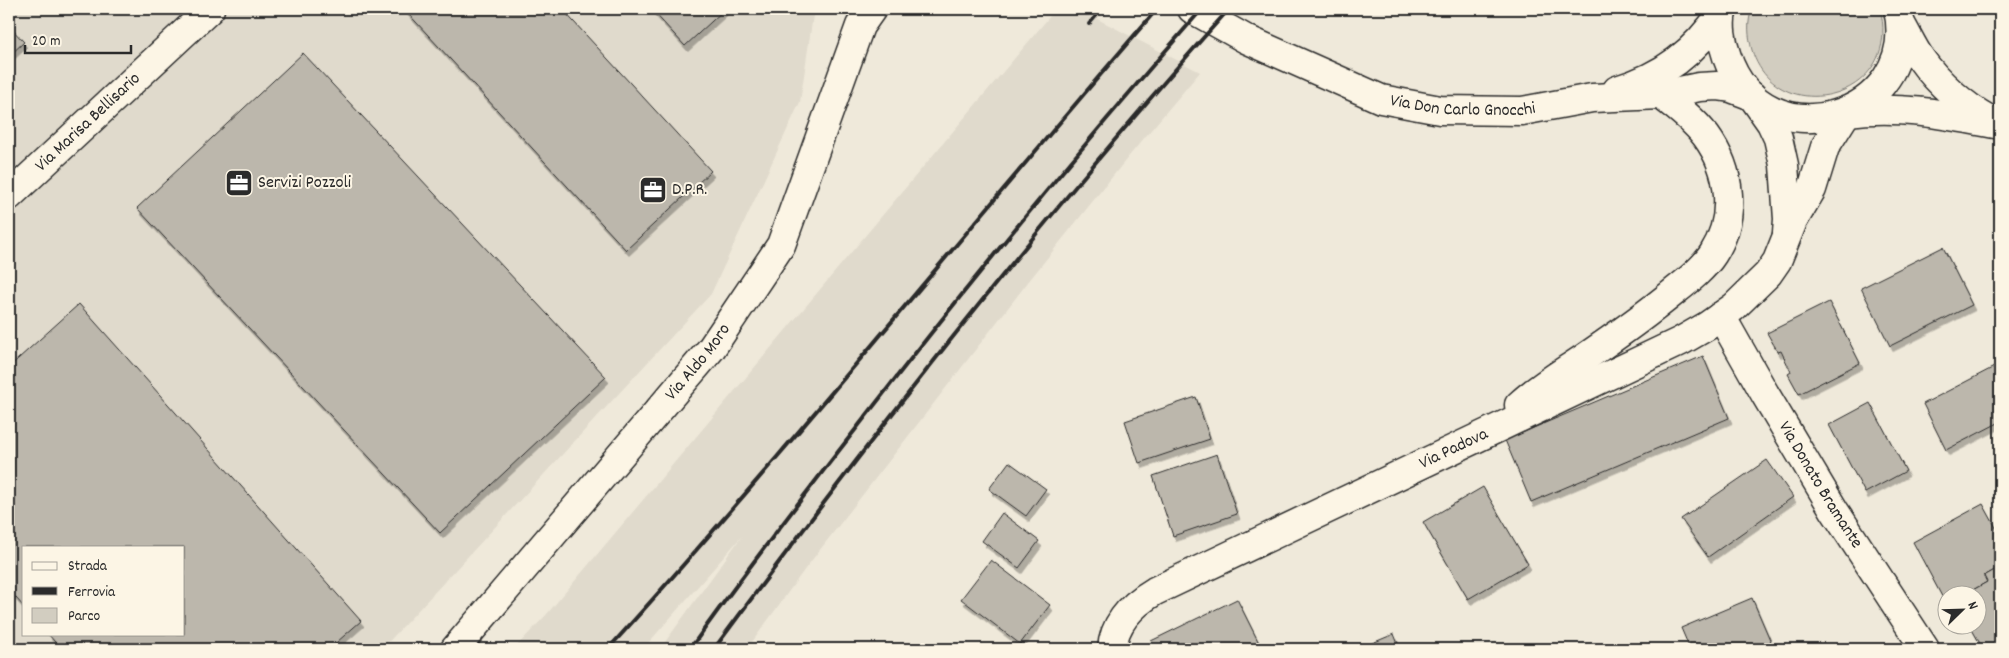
<svg xmlns="http://www.w3.org/2000/svg" width="2009" height="658" font-family="Dekko,sans-serif">
	<defs>
		<filter id="shadow"><feDropShadow dx="3" dy="5.5" stdDeviation="0" flood-color="#0004"/></filter>
	</defs>
	<rect width="100%" height="100%" fill="#efe9da"/>
	<filter id="ink" filterUnits="userSpaceOnUse"><feTurbulence type="fractalNoise" baseFrequency=".02" numOctaves="2"/><feDisplacementMap in="SourceGraphic" scale="10" xChannelSelector="R" yChannelSelector="G"/><feConvolveMatrix kernelMatrix="1 2 1 2 8 2 1 2 1" color-interpolation-filters="sRGB"/></filter>
	<g filter="url(#ink)">
		<g fill="#e0dacc" fill-rule="evenodd">
			<path d="M 9,9 L 814,9 L 800,102 L 711,294 L 382,649 L 9,649 ZM 24,547 L 184,547 L 184,634 L 24,634 Z"/>
			<path d="M 1056,9 L 1078,9 L 1200,72 L 1129,156 L 1028,282 L 805,569 L 747,649 L 660,649 L 742,536 L 643,649 L 514,649 L 547,614 Z"/>
		</g>
		<path fill="#d2cdc0" stroke="#7e7c76" d="M 1752,9 L 1880,9 C 1904,100 1776,130 1752,50 C 1748,36 1747,22 1752,9 Z"/>
		<g fill="#bcb7ac" stroke="#2b2b2b" filter="url(#shadow)">
			<path d="M 404,9 L 562,9 L 711,171 L 626,250 Z"/>
			<path d="M 651,9 L 725,9 L 685,46 Z"/>
			<path d="M 9,26 L 24,42 L 9,56 Z"/>
			<path d="M 303,53 L 606,377 L 440,533 L 137,208 Z"/>
			<path d="M 1943,247 L 1972,305 L 1890,346 L 1861,288 Z"/>
			<path d="M 1829,302 L 1860,363 L 1799,394 L 1788,374 L 1791,372 L 1781,351 L 1778,352 L 1767,333 Z"/>
			<path d="M 79,304 L 361,621 L 329,649 L 61,649 L 48,634 L 184,634 L 184,547 L 24,547 L 24,607 L 9,590 L 9,367 Z"/>
			<path d="M 1703,356 L 1729,418 L 1531,502 L 1505,440 Z"/>
			<path d="M 1994,367 L 2000,378 L 2000,422 L 1946,450 L 1923,404 Z"/>
			<path d="M 1196,397 L 1210,439 L 1139,463 L 1125,421 Z"/>
			<path d="M 1870,403 L 1906,471 L 1865,493 L 1829,425 Z"/>
			<path d="M 1217,454 L 1237,514 L 1173,536 L 1153,476 Z"/>
			<path d="M 1767,460 L 1793,497 L 1708,557 L 1681,519 Z"/>
			<path d="M 1009,462 L 1046,489 L 1026,516 L 989,489 Z"/>
			<path d="M 1483,487 L 1528,564 L 1468,599 L 1423,522 Z"/>
			<path d="M 1983,504 L 2000,535 L 2000,567 L 1984,576 L 1987,582 L 1962,596 L 1946,596 L 1946,604 L 1913,542 Z"/>
			<path d="M 1002,513 L 1039,541 L 1019,568 L 982,541 Z"/>
			<path d="M 991,560 L 1050,605 L 1020,644 L 961,599 Z"/>
			<path d="M 2000,567 L 2000,645 L 1993,649 L 1983,649 L 1970,626 L 1976,626 L 1976,596 L 1962,596 L 1987,582 L 1984,576 Z"/>
			<path d="M 1752,598 L 1774,649 L 1690,649 L 1681,628 Z"/>
			<path d="M 1237,599 L 1262,649 L 1155,649 L 1151,641 Z"/>
			<path d="M 1394,634 L 1400,649 L 1358,649 Z"/>
		</g>
		<g fill="none" stroke-linecap="round" stroke-linejoin="round">
			<g stroke="#2b2b2b" stroke-width="31">
				<g id="minor">
					<path d="M 1901,24 C 1908,36 1913,48 1921,59 C 1938,83 1963,105 1988,119"/>
					<path d="M 1847,112 C 1902,105 1947,115 2000,125"/>
					<path id="s1" d="M 9,196 L 210,9"/>
					<path id="s2" d="M 1721,316 L 1765,394 L 1834,510 L 1925,649"/>
				</g>
			</g>
			<g stroke="#2b2b2b" stroke-width="31">
				<g id="tertiary">
					<path id="s3" d="M 1192,9 L 1246,39 L 1381,99 L 1440,110 L 1522,111 L 1592,98 L 1661,95 L 1699,87 L 1717,86 L 1731,88 L 1752,96 L 1771,123 L 1778,138 L 1784,165 L 1788,219 L 1787,233"/>
					<path d="M 1723,9 C 1718,23 1722,43 1727,57 C 1763,164 1922,119 1898,9"/>
					<path d="M 1617,90 C 1664,76 1695,52 1722,12"/>
					<path d="M 1519,405 C 1538,387 1562,373 1584,358 C 1615,337 1646,315 1675,291 C 1689,280 1704,268 1713,254 C 1737,217 1731,170 1706,136 C 1694,120 1677,107 1661,95"/>
					<path id="s4" d="M 455,649 L 711,349 L 781,245 L 860,26 L 872,9"/>
					<path id="s5" d="M 1112,649 C 1114,622 1133,604 1155,591 L 1681,341 L 1707,326 L 1734,307 L 1768,274 L 1777,261 L 1793,221 L 1812,189 L 1825,147 L 1847,112"/>
				</g>
			</g>
			<use href="#minor" stroke="#fcf5e5" stroke-width="28"/>
			<use href="#tertiary" stroke="#fcf5e5" stroke-width="28"/>
			<g stroke="#2b2b2b" stroke-width="4">
				<path d="M 1089,24 L 1102,9"/>
				<path d="M 608,649 C 797,441 973,221 1157,9"/>
				<path d="M 690,649 C 744,573 801,499 859,425 C 969,283 1083,144 1202,9"/>
				<path d="M 714,649 C 877,429 1046,213 1229,9"/>
			</g>
		</g>
	</g>
	<defs>
		<g id="office-square" transform="scale(1.4375)"><rect x="-9" y="-9" width="18" height="18" rx="4" fill="#2b2b2b" stroke="#fcf5e5"/><path d="M-6-3h4V-5.5h4V-3h4V5H-6ZM-1-4.5V-3h2v-1.5ZM-6 0V1H6V0Z" fill="#fff"/></g>
	</defs>
	<g fill-rule="evenodd">
		<use href="#office-square" x="239" y="183"/>
		<use href="#office-square" x="653" y="190"/>
	</g>
	<g text-anchor="middle" dominant-baseline="central" stroke-width="4" stroke-linejoin="round" paint-order="stroke">
		<g font-size="18" fill="#2b2b2b" stroke="#fcf5e5">
			<text stroke="none"><textPath href="#s3" startOffset="292">Via Don Carlo Gnocchi</textPath></text>
			<text stroke="none"><textPath href="#s1" startOffset="108">Via Marisa Bellisario</textPath></text>
			<text stroke="none"><textPath href="#s4" startOffset="376">Via Aldo Moro</textPath></text>
			<text stroke="none"><textPath href="#s5" startOffset="406">Via Padova</textPath></text>
			<text stroke="none"><textPath href="#s2" startOffset="196">Via Donato Bramante</textPath></text>
		</g>
		<g font-size="18" fill="#2b2b2b" stroke="#fcf5e5" text-anchor="start">
			<text x="258" y="183">Servizi Pozzoli</text>
			<text x="672" y="190">D.P.R.</text>
		</g>
	</g>
	<rect width="2009" height="658" fill="none" stroke="#fcf5e5" stroke-width="30"/>
	<rect x="15" y="15" width="1979" height="628" fill="none" stroke="#2b2b2b" stroke-width="2" filter="url(#ink)"/>
	<rect x="22" y="546" width="162" height="90" fill="#fcf5e5" stroke="#a8a49b"/>
	<rect x="32" y="562" width="25" height="8" fill="#fcf5e5" stroke="#a8a49b"/>
	<text x="68" y="570" font-size="15" fill="#2b2b2b">Strada</text>
	<rect x="32" y="587" width="25" height="8" fill="#2b2b2b" stroke="#a8a49b"/>
	<text x="68" y="596" font-size="15" fill="#2b2b2b">Ferrovia</text>
	<rect x="32" y="608" width="25" height="15" fill="#d2cdc0" stroke="#a8a49b"/>
	<text x="68" y="620" font-size="15" fill="#2b2b2b">Parco</text>
	<g transform="translate(1962 610) rotate(67)"><circle r="24" fill="#fcf5e5" stroke="#a8a49b"/>
	<path d="M0-4L9 19L0 12L-9 19Z" fill="#2b2b2b"/>
	<text y="-8" font-size="14" font-weight="bold" text-anchor="middle" fill="#2b2b2b">N</text>
	</g>
	<path d="M25 45v8h106v-8" fill="none" stroke="#2b2b2b" stroke-width="2.5"/>
	<text x="32" y="45" font-size="15" fill="#2b2b2b" stroke="#fcf5e5" stroke-width="4" paint-order="stroke">20 m</text>
</svg>
